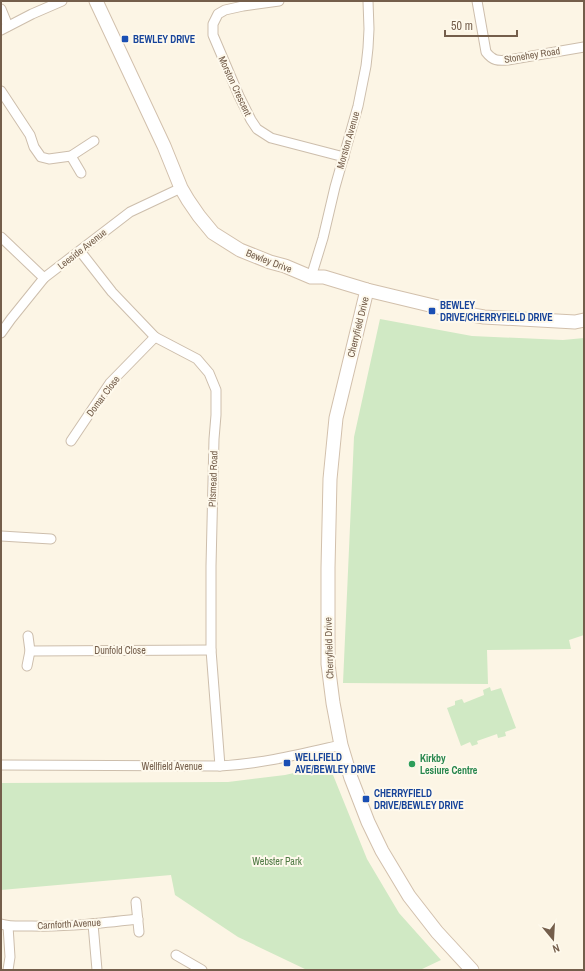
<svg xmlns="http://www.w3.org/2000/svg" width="585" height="971" font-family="'Archivo Narrow',sans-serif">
	<rect width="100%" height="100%" fill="#fcf5e5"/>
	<g fill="#d0e9c4">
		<path d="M 380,319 L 472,336 L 563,340 L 584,338 L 584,635 L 569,640 L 571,649 L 487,650 L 488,684 L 343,683 L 354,437 Z"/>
		<path d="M 490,687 L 491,691 L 501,688 L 516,728 L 505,732 L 506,736 L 498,738 L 497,734 L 477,741 L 478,744 L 472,746 L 470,742 L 461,746 L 447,708 L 455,705 L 455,701 L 462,699 L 464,703 L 484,695 L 483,690 Z"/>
		<path d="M 329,765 L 367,859 L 399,913 L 441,960 L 420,970 L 307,970 L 238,937 L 175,895 L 171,875 L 1,890 L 1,783 L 228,782 L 285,775 Z"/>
	</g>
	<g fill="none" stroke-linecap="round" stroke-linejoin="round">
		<g stroke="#cdbeac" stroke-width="11">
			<g id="street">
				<path d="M 279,1 L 243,6 L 225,10 L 218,14 L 213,24 L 213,35 L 239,96 L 251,120 L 257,129 L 271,138 L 344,157"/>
				<path d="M 477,1 L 486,52 C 493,61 498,61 508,60 L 584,47"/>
				<path d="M 1,9 L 8,26"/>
				<path d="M 1,30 L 32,14 L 62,1"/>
				<path d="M 1,91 L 30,135 L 34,147 L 41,157 L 49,159 L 71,156 L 94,141"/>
				<path d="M 71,156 L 81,173"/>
				<path d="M 1,237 L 44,278"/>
				<path d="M 80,251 L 112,292 L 155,337 L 197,359 L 209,373 L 216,390 L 216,415 L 214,439 L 211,566 L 211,650 L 220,766"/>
				<path d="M 311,277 L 323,238 L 335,187 L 358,106 L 366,66 L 368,48 L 369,29 L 368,1"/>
				<path d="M 1,333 L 11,319 L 44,278 L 130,212 L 181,188"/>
				<path d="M 71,441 L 110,383 L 155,337"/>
				<path d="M 1,536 L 51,539"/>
				<path d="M 30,651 L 211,650"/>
				<path d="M 27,666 L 30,651 L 28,636"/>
				<path d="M 1,765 L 220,766 C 261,764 301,754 341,745"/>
				<path d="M 136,902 L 139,932"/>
				<path d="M 1,924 C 11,927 21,926 32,926 C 68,927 103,923 138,919"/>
				<path d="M 93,924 L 97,970"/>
				<path d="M 8,926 L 10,957 L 8,970"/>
				<path d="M 176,955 L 202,970"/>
			</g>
		</g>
		<g stroke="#d2c0ac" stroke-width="15">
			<g id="secondary">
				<path d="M 96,1 L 164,146 L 181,188 L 188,200 L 199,216 L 213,233 L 240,250 L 270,262 L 285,266 L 311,277 L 324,277 L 367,290 L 467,314 L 484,317 L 575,322 L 584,320"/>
				<path d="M 367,290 L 336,418 L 330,479 L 328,568 L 328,664 L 333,703 L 341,745 L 351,778 L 368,822 L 382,851 L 409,896 L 437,932 L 472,970"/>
			</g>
		</g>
		<use href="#street" stroke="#fff" stroke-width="9"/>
		<use href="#secondary" stroke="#fff" stroke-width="13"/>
	</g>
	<g fill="#1a4fb4" stroke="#fef9ec" stroke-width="1.5">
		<rect x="121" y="35" width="8" height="8" rx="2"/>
		<rect x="428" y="307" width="8" height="8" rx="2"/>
		<rect x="283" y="759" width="8" height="8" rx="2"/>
		<rect x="362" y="795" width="8" height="8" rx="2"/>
	</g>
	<circle fill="#2e9e5b" stroke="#fef9ec" stroke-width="1.5" cx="412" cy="764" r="4"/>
	<g text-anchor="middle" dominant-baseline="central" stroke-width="4" stroke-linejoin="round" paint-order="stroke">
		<g font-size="10" font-weight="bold" fill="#164399" stroke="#fef9ec" text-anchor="start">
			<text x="133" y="39">BEWLEY DRIVE</text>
			<text x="440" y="305">BEWLEY<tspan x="440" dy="12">DRIVE/CHERRYFIELD DRIVE</tspan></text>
			<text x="295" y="757">WELLFIELD<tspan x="295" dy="12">AVE/BEWLEY DRIVE</tspan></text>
			<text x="374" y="793">CHERRYFIELD<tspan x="374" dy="12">DRIVE/BEWLEY DRIVE</tspan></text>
		</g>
		<g font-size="10" fill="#745e4b" stroke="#fef9ec">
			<text transform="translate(532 55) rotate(-9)">Stonehey Road</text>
			<text transform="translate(235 86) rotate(65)">Morston Crescent</text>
			<text transform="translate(348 140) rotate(-74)">Morston Avenue</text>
			<text transform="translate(82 249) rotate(-38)">Leeside Avenue</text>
			<text transform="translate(269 261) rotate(21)">Bewley Drive</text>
			<text transform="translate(358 327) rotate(-76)">Cherryfield Drive</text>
			<text transform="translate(103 396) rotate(-53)">Domar Close</text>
			<text transform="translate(213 479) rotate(-88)">Pitsmead Road</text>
			<text transform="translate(329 648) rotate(-92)">Cherryfield Drive</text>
			<text x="120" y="650">Dunfold Close</text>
			<text x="172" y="766">Wellfield Avenue</text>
			<text transform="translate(69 924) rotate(-3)">Carnforth Avenue</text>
		</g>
		<g font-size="10" font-weight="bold" fill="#27864d" stroke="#fef9ec" text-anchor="start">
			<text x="420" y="758">Kirkby<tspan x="420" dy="12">Lesiure Centre</tspan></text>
		</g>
		<g font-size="10" fill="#4e7943" stroke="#fef9ec">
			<text x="277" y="861">Webster Park</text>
		</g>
	</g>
	<rect width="585" height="971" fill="none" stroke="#745e4b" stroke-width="4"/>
	<g transform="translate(553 939) rotate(162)" stroke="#fef9ec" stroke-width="3" paint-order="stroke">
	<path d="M0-3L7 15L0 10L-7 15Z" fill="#745e4b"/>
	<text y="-6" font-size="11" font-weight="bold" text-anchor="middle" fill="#745e4b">N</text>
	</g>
	<path d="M445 30v6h72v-6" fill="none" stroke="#745e4b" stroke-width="2"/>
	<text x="451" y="30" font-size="12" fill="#745e4b" stroke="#fef9ec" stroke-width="3" paint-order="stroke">50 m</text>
</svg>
